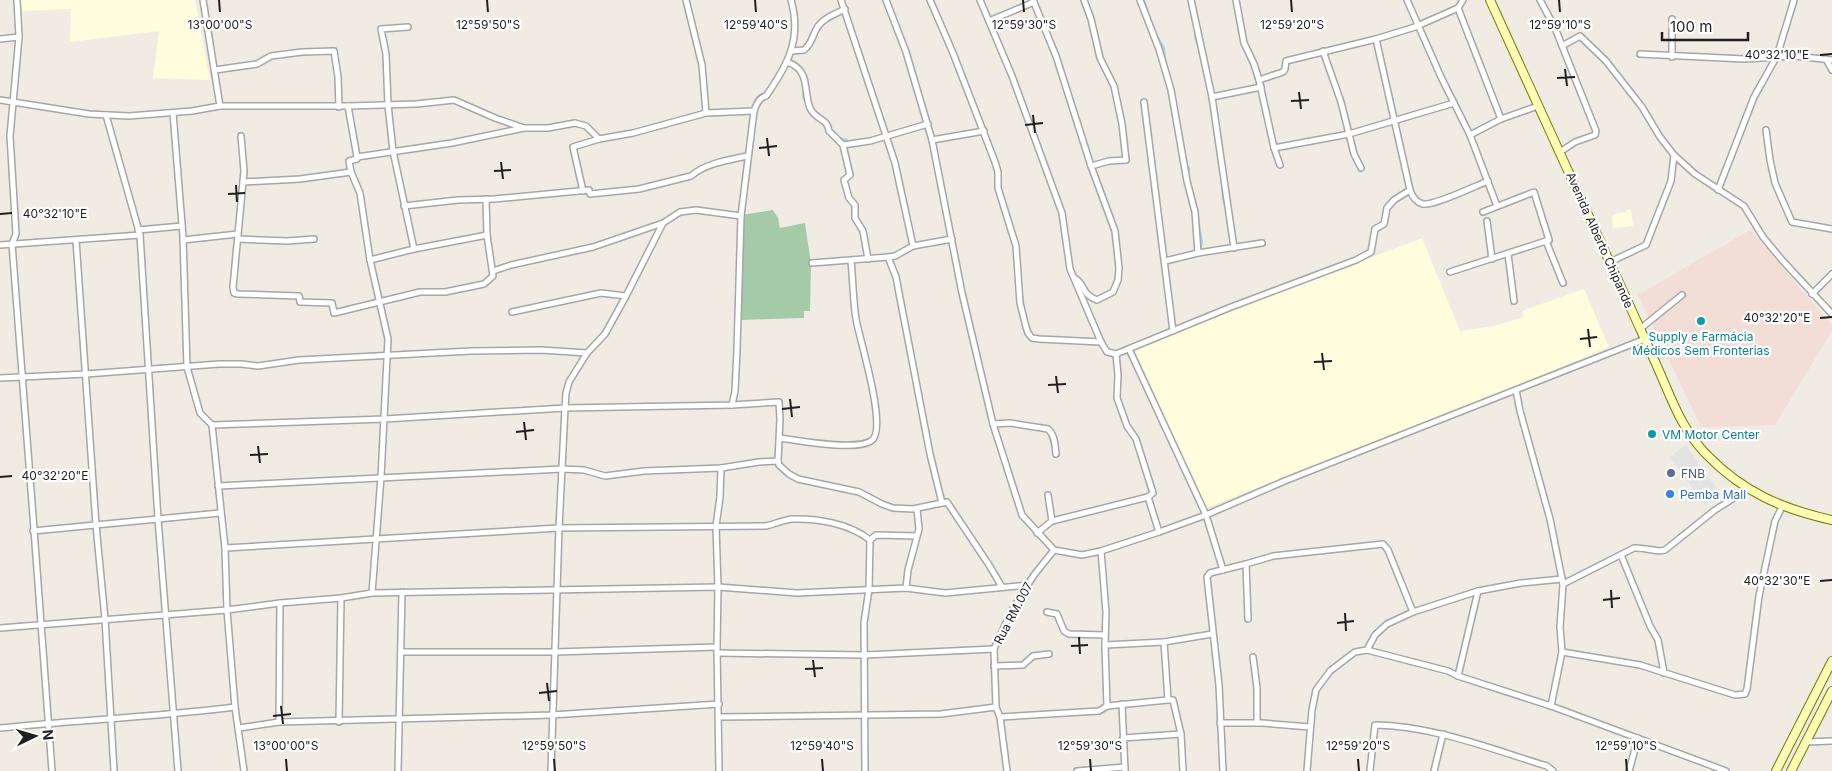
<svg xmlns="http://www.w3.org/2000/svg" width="1832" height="771" font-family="Inter,sans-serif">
	<rect width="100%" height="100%" fill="#f0ece4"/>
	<g fill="#fffdde">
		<path d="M 20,0 L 195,0 L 210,80 L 153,78 L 159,31 L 70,42 L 71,9 L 22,11 Z"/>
		<path d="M 1631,209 L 1633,226 L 1613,228 L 1612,216 L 1615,214 L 1626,212 L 1626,210 Z"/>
		<path d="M 1422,238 L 1460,331 L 1494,326 L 1524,317 L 1522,311 L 1584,289 L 1609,347 L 1511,388 L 1206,508 L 1134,349 Z"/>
	</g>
	<path fill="#f3ddd7" d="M 1750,230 L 1832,325 L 1832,331 L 1775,425 L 1701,427 L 1638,295 Z"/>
	<path fill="#a4caa8" d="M 773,210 L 778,218 L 780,228 L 805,223 L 811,264 L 810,311 L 804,311 L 804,318 L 739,320 L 741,215 Z"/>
	<path fill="#e3e3e3" d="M 1686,445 L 1719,492 L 1705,505 L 1670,457 Z"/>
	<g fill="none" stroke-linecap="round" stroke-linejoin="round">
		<g stroke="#a2d6e0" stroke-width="2">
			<path d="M 1144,0 L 1155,33 L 1164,48 L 1165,61"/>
			<path d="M 1195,32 L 1195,38 L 1200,51"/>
			<path d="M 1203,68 L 1208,88"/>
			<path d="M 917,81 L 926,110"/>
			<path d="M 804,86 L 803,97 L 807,105"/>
			<path d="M 839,138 L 847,140"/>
			<path d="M 1186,165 L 1189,168 L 1188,175 L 1194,198"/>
			<path d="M 1222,184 L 1223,199 L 1225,206"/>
			<path d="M 1197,213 L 1202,242 L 1200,251"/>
			<path d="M 1173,257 L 1193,252"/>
		</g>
		<g stroke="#a6a6a6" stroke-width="8">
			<g id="street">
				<path d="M 17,0 L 19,37 L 10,136 L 16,234 L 12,244 C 27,420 38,595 52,771"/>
				<path d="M 203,0 L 220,106"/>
				<path d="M 686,0 L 702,65 L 706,113 L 754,111"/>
				<path d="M 841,0 L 895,163 L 913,246"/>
				<path d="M 886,0 L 906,52 L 932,140 L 962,293 L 993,424 L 1022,515 L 1054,550 L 1082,555 L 1101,551 L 1159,532 L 1206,515 L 1287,480 L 1645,339"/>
				<path d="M 930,0 L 953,53 L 995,162 L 998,172 L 998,188 L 1016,246 L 1020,303 L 1026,327 L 1028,333 L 1032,338 L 1039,339 L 1101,342"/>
				<path d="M 980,0 L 1012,76 L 1062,213 L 1070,269 L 1101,342 L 1107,352 L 1116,354 L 1231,307 L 1356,260 L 1371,252 L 1375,229 L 1384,224 L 1387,208 L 1394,200 L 1410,190 L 1376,39 L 1415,27 L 1458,8"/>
				<path d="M 1033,0 L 1056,56 L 1091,166 L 1115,231 L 1119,268 L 1118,280 L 1113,292 L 1097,300 C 1080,293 1087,287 1076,279"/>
				<path d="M 1084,0 L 1091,19 L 1100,58 L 1114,86 L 1122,124 L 1126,160 L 1109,161 L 1091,166"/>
				<path d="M 1140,0 L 1159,49 L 1171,90 L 1187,181 L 1195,212 L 1198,253"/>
				<path d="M 1191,0 L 1212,97 L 1234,248"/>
				<path d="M 1236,0 L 1244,43 L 1254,64 L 1259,80"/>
				<path d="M 1407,0 L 1441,77 L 1470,135 L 1497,206"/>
				<path d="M 1463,0 L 1458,8 L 1501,119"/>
				<path d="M 1540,0 L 1555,28 L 1596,131 L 1595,135 L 1575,142 L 1560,152"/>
				<path d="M 1672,19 L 1672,57"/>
				<path d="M 989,21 L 1034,2"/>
				<path d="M 408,27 L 381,29 L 386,54 L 388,105 L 393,151 L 414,249"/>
				<path d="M 0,39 L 19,37"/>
				<path d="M 1562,46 L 1580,36 L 1606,61 L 1642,107 L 1660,137 L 1674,155 L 1695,174 L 1744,206 L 1763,237 L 1782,260 L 1832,314"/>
				<path d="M 791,51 L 804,50 C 812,44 812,36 817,28 C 822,19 835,14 845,9"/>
				<path d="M 1323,51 L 1341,102 L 1354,154 L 1361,168"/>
				<path d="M 1640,54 L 1744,59 L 1795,56 L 1832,60"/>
				<path d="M 1826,59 L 1832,70"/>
				<path d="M 787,62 C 811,70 803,91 810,108 C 816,121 827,117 829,131 L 843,145"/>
				<path d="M 215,70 L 257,64 L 271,56 L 302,52 L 334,51 L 338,77 L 339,107"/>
				<path d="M 1212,97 L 1261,87"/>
				<path d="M 0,100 L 89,114 L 129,116 L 192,111 L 220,106 L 348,106 L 416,104 L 454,100 L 495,118 L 524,128 L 548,128 L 575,123 L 586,126 L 599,139"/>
				<path d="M 1144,102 L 1173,331"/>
				<path d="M 348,106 L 357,157"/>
				<path d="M 173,113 L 183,237 L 187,367 L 200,413 L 212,425 L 385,419 L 565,408 L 732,405 L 779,402 L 780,419 L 778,461"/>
				<path d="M 106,115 L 140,235 L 158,519 L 178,771"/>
				<path d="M 1766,130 L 1770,160 L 1775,183 L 1792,222 L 1832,229"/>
				<path d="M 1470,135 L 1501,119 L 1538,106"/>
				<path d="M 241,136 L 244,171 L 233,287 L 234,293 L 238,294 L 299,296 L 300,302 L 332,303 L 334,313 L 420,292 L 445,292 L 484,284 L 493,276 L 487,235 L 486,199"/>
				<path d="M 932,140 L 984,131"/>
				<path d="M 1274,148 L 1349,134 L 1454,103"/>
				<path d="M 1280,165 L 1274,148 L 1259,80 L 1283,72 L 1285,69 L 1286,61 L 1376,39"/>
				<path d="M 351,172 L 349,161 L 357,159 L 357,157 L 452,143 L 524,128"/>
				<path d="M 243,182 L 300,179 L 351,172 L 360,193 L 370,260 L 388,339 L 381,477 L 372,593"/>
				<path d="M 1410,190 C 1412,196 1415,202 1423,204 C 1434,206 1475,186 1488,181"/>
				<path d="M 1718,190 L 1754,97 L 1777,56 L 1794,0"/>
				<path d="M 583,191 L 573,147 L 599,139 L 633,133 L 706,113"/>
				<path d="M 404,206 L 458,200 L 494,199 L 589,190 L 590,194 L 639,189 L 691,176 C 706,163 729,160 747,156"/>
				<path d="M 1487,221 L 1492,259"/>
				<path d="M 138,230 L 182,226"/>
				<path d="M 238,239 L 287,241 L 314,239"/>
				<path d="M 76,240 L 96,525 L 105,619 L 114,771"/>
				<path d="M 183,240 L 238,234"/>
				<path d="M 1546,241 L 1563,283"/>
				<path d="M 0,245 L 140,235"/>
				<path d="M 1508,254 L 1514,301"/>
				<path d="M 888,257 L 896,277 L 899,293 L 930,454 L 942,503 L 947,502 L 989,565 L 1002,587"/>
				<path d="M 868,259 L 863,231 L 855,218 L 855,205 L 849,198 L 844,180 L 850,175 L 843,145 L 870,141 L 928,124"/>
				<path d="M 370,260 L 414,249 L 487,235"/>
				<path d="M 1165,261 L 1198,253 L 1262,243"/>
				<path d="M 1610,262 L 1646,245 L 1671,181 L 1674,155"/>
				<path d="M 812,263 L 888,257 L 895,256 L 913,246 L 952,239"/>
				<path d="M 493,271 L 511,265 L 593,247 L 663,223"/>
				<path d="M 1450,272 L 1549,240 L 1534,192 L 1483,212"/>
				<path d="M 1812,294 L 1832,274"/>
				<path d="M 512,312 L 601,293 L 626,296"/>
				<path d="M 1640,329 L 1682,295"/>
				<path d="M 1129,349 L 1206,515 L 1223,570"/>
				<path d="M 1116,354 L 1118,375 L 1117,398 L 1127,426 L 1136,439 L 1153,493 L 1148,497 L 1159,532"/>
				<path d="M 0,378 L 86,374 L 219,364 L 241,364 L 258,366 L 299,360 L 471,351 L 541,350 L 587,353"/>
				<path d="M 1516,390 L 1520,411 L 1550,519 L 1563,584 L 1560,627 L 1562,652 L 1551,706"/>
				<path d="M 732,405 L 735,391 L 737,350 L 741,216 L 754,111 C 756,105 759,97 766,96 C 788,65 802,38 791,0"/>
				<path d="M 993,424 L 1010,423 L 1048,429 C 1055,435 1055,446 1056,454"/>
				<path d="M 212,425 L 225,548 L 227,610 L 235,707 L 244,771"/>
				<path d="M 780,438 C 800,441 855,451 871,441 C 889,431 859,338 856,319 C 853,300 853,280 851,261"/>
				<path d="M 218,486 L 562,469 L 584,470 L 605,476 L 644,471 L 721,468 L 759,462 L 778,461 L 779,465 L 789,474 L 798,479 L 859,492 L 882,504 L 893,508 L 913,509 L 942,503"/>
				<path d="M 1048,495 L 1052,521"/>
				<path d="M 33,531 L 220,513"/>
				<path d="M 1037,533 L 1052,521 L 1148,497"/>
				<path d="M 870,540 L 876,535 L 917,536"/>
				<path d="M 225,548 L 559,528 L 766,526 C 774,524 784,520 792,519 C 818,518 850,524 870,540 L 869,589 L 864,623 L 865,771"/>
				<path d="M 1101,551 L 1106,612 L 1105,645 L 1107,706"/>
				<path d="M 1621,555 L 1650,626 L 1658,640 L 1664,673"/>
				<path d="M 1246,564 L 1248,619"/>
				<path d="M 1563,584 L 1634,548 C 1644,547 1659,553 1665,550 L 1715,510 L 1748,489"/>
				<path d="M 906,588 L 908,570 L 919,529 L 917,509"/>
				<path d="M 1047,612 L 1057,614 L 1064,631 L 1069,634 L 1105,635"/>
				<path d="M 0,628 L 227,610 L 280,603 L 341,598 L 372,593 L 718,587 L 797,593 L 906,588 L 945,593 L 1028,585"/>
				<path d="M 1105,645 L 1164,642"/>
				<path d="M 1367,650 L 1448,671 L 1458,676 L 1551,706 L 1726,771"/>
				<path d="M 401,652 L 555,652 L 717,647"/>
				<path d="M 1562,652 L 1640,665 L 1735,695 L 1745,694 L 1747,689 L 1759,596 L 1775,521 L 1782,507"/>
				<path d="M 717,653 L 865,655 L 994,649"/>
				<path d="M 1253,657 L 1257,688 L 1257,723"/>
				<path d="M 994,666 L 1023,665 L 1033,656 L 1049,654"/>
				<path d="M 1458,676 L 1478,591"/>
				<path d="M 1122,704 L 1125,771"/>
				<path d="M 719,717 L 941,714 L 996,707"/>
				<path d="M 1000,717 L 1099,711 L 1107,706 L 1168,700"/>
				<path d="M 279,722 L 280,603"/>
				<path d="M 339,722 L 341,598"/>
				<path d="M 1220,723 L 1262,723 L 1310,727"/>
				<path d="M 0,728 C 78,720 157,717 235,707"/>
				<path d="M 239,728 L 279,722 L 552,715 L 719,704"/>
				<path d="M 1123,738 L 1181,734"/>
				<path d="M 1806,742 L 1832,741"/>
				<path d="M 398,771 L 402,592"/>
				<path d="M 551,771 L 559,528 L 565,408 L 566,393 L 569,382 L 587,353 L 605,334 L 626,296 L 663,223 L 680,212 L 696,210 L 741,216"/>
				<path d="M 719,771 L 717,647 L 718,587 L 716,526 L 720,497 L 721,468"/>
				<path d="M 1007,771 L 1000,717 L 996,707 L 994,649 L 1012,610 L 1034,575 L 1054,550"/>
				<path d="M 1077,771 L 1125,767"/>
				<path d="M 1183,771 L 1181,734 L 1173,700 L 1168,700 L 1164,642 L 1212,634"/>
				<path d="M 1223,771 L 1219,685 L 1207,577 L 1210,573 L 1246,564 L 1273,556 L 1383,544 L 1388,550 L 1413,612"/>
				<path d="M 1307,771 L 1312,710 L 1316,690 L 1330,671 L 1355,652 L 1367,650 L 1375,635 L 1387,624 L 1413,612 L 1478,591 L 1521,583 L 1562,579"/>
				<path d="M 1370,771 L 1375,725 C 1434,726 1491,749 1547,766 L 1553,771"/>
				<path d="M 1434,771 L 1443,734"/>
				<path d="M 1629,771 L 1638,738"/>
			</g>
		</g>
		<g stroke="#757b00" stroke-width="10">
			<g id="secondary">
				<path d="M 1490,0 C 1537,104 1585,207 1632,311 C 1641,331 1651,352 1660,373 C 1673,403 1683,431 1707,455 C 1743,492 1782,509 1832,520"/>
				<path d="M 1776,771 L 1832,661"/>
				<path d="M 1791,771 L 1832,691"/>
			</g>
		</g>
		<use href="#street" stroke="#fff" stroke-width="5"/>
		<use href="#secondary" stroke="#fdfdb5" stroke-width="8"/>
	</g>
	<path fill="none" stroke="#1f1f1f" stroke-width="2" d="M 219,0 L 220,12M 487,0 L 488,12M 755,0 L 756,12M 1023,0 L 1024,12M 1291,0 L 1292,12M 1559,0 L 1560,12M 1820,55 L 1832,54M 1565,69 L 1567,86M 1557,78 L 1575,77M 1299,92 L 1301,109M 1291,101 L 1309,100M 1033,115 L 1035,133M 1025,125 L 1043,123M 767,138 L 769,156M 759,148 L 777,146M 501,162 L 503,179M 494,171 L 511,170M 236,185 L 237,202M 228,194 L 245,193M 0,214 L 12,213M 1820,318 L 1832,317M 1588,329 L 1590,347M 1580,339 L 1597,337M 1322,353 L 1324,370M 1314,362 L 1332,361M 1056,376 L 1058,393M 1048,385 L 1066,384M 790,399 L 792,417M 782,409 L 800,407M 524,422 L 526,440M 516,432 L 534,430M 258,446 L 260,463M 250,455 L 268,454M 0,477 L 12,476M 1820,581 L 1832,580M 1611,590 L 1612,608M 1603,600 L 1620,598M 1345,613 L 1346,631M 1337,623 L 1354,621M 1079,637 L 1080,654M 1071,646 L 1088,645M 813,660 L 815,677M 805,669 L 823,668M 547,683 L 549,701M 539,693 L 557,691M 281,706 L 283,724M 273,716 L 291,714M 286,759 L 287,771M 554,759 L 555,771M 822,759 L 823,771M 1090,759 L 1091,771M 1358,759 L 1359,771M 1626,759 L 1627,771"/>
	<g fill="#0f9aa8" stroke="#fff" stroke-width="2">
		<circle cx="1701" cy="321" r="5"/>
		<circle cx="1652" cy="434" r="5"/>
	</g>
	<circle fill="#5c6f8a" stroke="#fff" stroke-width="2" cx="1671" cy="473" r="5"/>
	<circle fill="#3f7fe0" stroke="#fff" stroke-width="2" cx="1670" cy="494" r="5"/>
	<g text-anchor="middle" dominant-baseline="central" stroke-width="4.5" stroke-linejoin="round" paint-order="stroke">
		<g font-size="12" fill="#1f1f1f" stroke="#fff">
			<text transform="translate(1600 240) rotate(66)">Avenida Alberto Chipande</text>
			<text transform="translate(1013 613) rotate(-62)">Rua RM.007</text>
		</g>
		<g font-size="12" fill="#0d838f" stroke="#fff">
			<text x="1701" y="336">Supply e Farmácia<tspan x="1701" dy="14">Médicos Sem Fronterias</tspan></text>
			<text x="1662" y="434" text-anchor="start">VM Motor Center</text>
		</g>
		<g font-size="12" fill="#4e5e75" stroke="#fff" text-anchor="start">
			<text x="1681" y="473">FNB</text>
		</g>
		<g font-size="12" fill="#366cbe" stroke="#fff" text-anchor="start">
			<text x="1680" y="494">Pemba Mall</text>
		</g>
	</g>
	<g font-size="12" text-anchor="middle" fill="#1f1f1f" stroke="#fff" stroke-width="4.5" stroke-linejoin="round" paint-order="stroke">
		<text x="220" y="29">13°00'00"S</text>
		<text x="488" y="29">12°59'50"S</text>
		<text x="756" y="29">12°59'40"S</text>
		<text x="1024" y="29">12°59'30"S</text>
		<text x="1292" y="29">12°59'20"S</text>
		<text x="1560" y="29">12°59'10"S</text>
		<text x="1777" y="59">40°32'10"E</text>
		<text x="55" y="218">40°32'10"E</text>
		<text x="1777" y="322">40°32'20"E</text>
		<text x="55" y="480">40°32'20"E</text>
		<text x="1777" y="585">40°32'30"E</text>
		<text x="286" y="750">13°00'00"S</text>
		<text x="554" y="750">12°59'50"S</text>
		<text x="822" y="750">12°59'40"S</text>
		<text x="1090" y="750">12°59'30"S</text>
		<text x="1358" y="750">12°59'20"S</text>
		<text x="1626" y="750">12°59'10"S</text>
	</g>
	<g transform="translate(35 736) rotate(85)" stroke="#ffffff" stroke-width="4" paint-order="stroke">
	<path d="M0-4L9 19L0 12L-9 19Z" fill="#1f1f1f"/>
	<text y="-8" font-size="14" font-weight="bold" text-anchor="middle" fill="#1f1f1f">N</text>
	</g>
	<path d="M1662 32v8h86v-8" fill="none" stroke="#1f1f1f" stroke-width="2.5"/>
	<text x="1670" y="32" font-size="15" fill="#1f1f1f" stroke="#ffffff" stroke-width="4" paint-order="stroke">100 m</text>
</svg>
